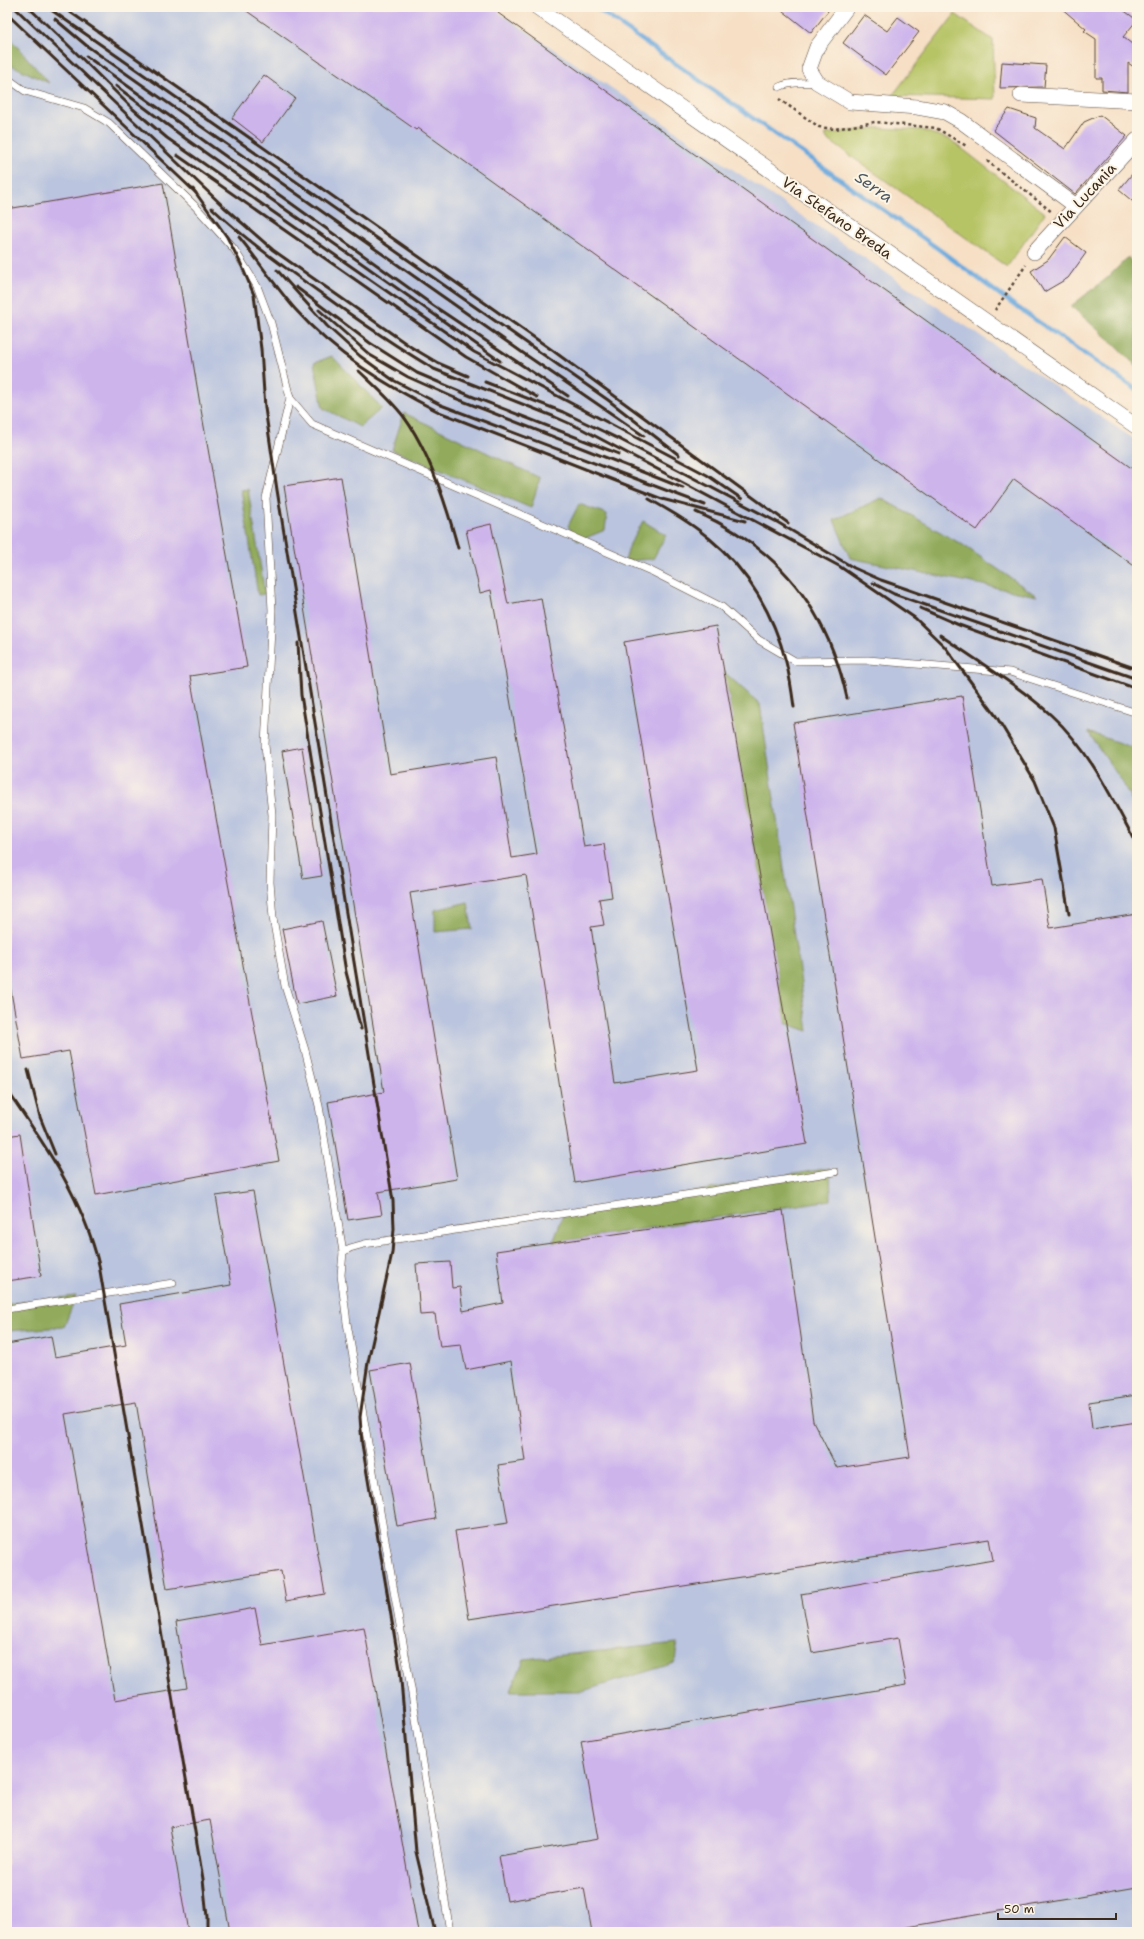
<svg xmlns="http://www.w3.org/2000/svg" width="1144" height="1939" font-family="'Shantell Sans',sans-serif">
	<rect width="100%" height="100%" fill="#fcf5e5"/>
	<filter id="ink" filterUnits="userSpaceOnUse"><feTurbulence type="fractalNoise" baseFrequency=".025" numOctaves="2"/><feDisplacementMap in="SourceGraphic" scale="8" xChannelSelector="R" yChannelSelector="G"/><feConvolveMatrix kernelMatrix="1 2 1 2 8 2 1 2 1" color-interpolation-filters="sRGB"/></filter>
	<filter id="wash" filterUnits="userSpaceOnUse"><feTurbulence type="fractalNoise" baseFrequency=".012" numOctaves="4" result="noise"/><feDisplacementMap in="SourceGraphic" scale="16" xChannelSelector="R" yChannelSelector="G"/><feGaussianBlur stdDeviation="0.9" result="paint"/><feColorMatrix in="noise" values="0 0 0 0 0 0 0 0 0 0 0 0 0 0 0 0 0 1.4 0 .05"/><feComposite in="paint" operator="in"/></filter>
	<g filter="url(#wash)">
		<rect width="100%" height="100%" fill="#f6dfc5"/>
		<path fill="#bac4de" d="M 7,7 L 491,7 L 1137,441 L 1137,1932 L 7,1932 Z"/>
		<g fill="#b7c466" stroke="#797742">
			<path d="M 955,14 L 993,40 L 995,99 L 892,96 Z"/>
			<path d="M 878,128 L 922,130 L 951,140 L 1045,213 L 1007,267 L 827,139 L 825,134 Z"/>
		</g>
		<g fill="#91aa5b" stroke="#666a3c">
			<path d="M 7,35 L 49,83 L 7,63 Z"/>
			<path d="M 1128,257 L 1137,271 L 1137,367 L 1115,345 L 1071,306 L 1106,279 Z"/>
			<path d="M 332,356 L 382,408 L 360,427 L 323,408 L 314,363 Z"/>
			<path d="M 404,413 L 540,478 L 531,508 L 392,450 Z"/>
			<path d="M 248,489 L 265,594 L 258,595 L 241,490 Z"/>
			<path d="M 881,498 L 963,545 L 1037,596 L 850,558 L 834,520 Z"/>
			<path d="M 579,504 L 607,514 L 605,530 L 578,541 L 568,526 Z"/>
			<path d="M 643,521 L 666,535 L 653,559 L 625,561 L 630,544 Z"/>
			<path d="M 724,672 L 760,704 L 808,1031 L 785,1023 Z"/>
			<path d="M 1088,732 L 1137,749 L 1137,811 L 1123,783 Z"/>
			<path d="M 468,902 L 472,929 L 435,932 L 435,910 Z"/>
			<path d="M 830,1168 L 831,1200 L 553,1243 L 563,1215 Z"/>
			<path d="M 76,1296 L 64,1327 L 7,1331 L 7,1304 Z"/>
			<path d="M 677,1643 L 675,1663 L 583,1691 L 511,1691 L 524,1659 Z"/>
		</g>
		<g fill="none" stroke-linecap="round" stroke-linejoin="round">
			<path stroke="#6ba9dd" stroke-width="4.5" d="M 595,7 L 933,245 L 1014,305 L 1137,390"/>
		</g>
		<g id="blocks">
			<g fill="#cdb5ec">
				<path d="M 241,7 L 502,7 L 498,13 L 1137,472 L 1137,568 L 1014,479 L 977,530 L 418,128 L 416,130 Z"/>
				<path d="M 778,7 L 831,7 L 811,33 Z"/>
				<path d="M 1060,7 L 1119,7 L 1137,20 L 1123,37 L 1137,48 L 1137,69 L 1128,63 L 1128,92 L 1102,90 L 1102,78 L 1096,78 L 1096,39 L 1084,31 L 1086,29 Z"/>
				<path d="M 864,15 L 887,31 L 898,17 L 919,32 L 886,75 L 843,43 Z"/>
				<path d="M 1002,62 L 1046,65 L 1044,87 L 1000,88 Z"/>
				<path d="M 264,75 L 295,98 L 263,142 L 232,118 Z"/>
				<path d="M 1009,109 L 1036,118 L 1035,128 L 1065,149 L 1084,122 L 1100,115 L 1127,136 L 1075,194 L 993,130 Z"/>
				<path d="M 1137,168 L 1137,205 L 1119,190 Z"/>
				<path d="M 163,183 L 200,404 L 247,667 L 190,676 L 279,1161 L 96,1195 L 69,1051 L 23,1059 L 7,969 L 7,209 Z"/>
				<path d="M 1065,237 L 1086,253 L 1068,278 L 1044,292 L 1031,271 L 1048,260 Z"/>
				<path d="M 341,477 L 390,774 L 496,757 L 512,858 L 537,854 L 491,590 L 480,593 L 466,530 L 491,524 L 508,604 L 541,598 L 584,847 L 604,844 L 612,897 L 599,899 L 604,925 L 591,927 L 615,1083 L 698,1070 L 624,642 L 716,626 L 807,1144 L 575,1183 L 526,875 L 410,893 L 457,1179 L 378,1192 L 382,1215 L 348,1220 L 328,1102 L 384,1092 L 284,486 Z"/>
				<path d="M 962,696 L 992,886 L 1042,879 L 1050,928 L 1137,914 L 1137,1395 L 1089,1402 L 1092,1429 L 1137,1422 L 1137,1887 L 878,1932 L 592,1932 L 584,1888 L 507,1901 L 499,1856 L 598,1839 L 581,1741 L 906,1685 L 898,1638 L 812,1653 L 801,1594 L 993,1560 L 989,1539 L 469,1619 L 455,1531 L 508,1523 L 498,1465 L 525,1461 L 511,1361 L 466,1370 L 461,1345 L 440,1347 L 435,1314 L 420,1315 L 416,1264 L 450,1262 L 452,1288 L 460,1287 L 463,1311 L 503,1303 L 496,1251 L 783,1210 L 813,1421 L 837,1468 L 910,1457 L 793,723 Z"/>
				<path d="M 302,747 L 322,876 L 303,879 L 282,751 Z"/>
				<path d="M 322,921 L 337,996 L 297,1004 L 282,929 Z"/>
				<path d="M 20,1134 L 41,1276 L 7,1281 L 7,1136 Z"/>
				<path d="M 253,1191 L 325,1594 L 286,1601 L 281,1571 L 167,1589 L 136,1402 L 65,1414 L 115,1700 L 187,1688 L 176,1622 L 255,1608 L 262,1645 L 364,1627 L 418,1932 L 230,1932 L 210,1820 L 170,1827 L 188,1932 L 7,1932 L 7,1344 L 51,1336 L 55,1357 L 126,1345 L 119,1304 L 231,1285 L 216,1196 Z"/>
				<path d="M 410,1363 L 436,1519 L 397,1526 L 370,1370 Z"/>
			</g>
		</g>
	</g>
	<g filter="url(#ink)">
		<use href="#blocks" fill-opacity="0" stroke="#574537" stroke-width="1"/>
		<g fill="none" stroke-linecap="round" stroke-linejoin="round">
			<g stroke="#574537" stroke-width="8">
				<g id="lane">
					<path d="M 7,78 L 25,91 L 84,108 L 109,123 L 195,206 L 234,249 L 257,286 L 271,323 L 290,398 L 312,424 L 651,571 L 722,607 L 759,640 L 795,661 L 868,660 L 1010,672 L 1137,713"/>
					<path d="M 779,87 C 791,81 803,84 817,82"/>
					<path d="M 290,398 L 266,498 L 272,610 L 265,745 L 272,815 L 270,882 L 273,918 L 285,986 L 305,1050 L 319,1106 L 343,1252"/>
					<path d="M 7,1309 L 173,1283"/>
					<path d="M 450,1932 L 412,1694 L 347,1323 L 341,1275 L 343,1252 L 350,1248 L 364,1244 L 835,1172"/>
				</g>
			</g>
			<g stroke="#574537" stroke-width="16">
				<g id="street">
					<path d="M 537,7 L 1137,427"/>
					<path d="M 847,7 L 817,47 L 809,69 L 817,82 L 850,102 L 917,107 L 945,112 L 961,121 L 1076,206"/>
					<path d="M 1021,95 L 1137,101"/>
					<path d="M 1034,252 L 1137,140"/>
				</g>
			</g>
			<g stroke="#574537" stroke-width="2.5" stroke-dasharray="3 3" stroke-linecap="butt">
				<path d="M 779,99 L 819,127 L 835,129 L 875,122 L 936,128 L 968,147"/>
				<path d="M 987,161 L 1052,212"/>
				<path d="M 995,310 L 1026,265"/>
			</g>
			<use href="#lane" stroke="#fff" stroke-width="7"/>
			<use href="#street" stroke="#fff" stroke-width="15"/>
			<g stroke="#3b2a1e" stroke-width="3">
				<path d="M 14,7 L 224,207 L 273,250 L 411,347 L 438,363 L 468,376"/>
				<path d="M 28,7 L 64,41"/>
				<path d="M 47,7 L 608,400 L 679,455"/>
				<path d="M 63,7 L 552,350 L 788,523"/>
				<path d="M 7,14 L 196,193"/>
				<path d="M 55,19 L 87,46 L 523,353 L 644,436"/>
				<path d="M 61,38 L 133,109 L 167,138 L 474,352 L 707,475 L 742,499"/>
				<path d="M 86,56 L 434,306 L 568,396"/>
				<path d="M 116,86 L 186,139 L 500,361"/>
				<path d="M 177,155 L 466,357 L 537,397"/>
				<path d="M 193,189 L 227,237 L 241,264 L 254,295 L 261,349 L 265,408 L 277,490 L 393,1201 L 394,1229 L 392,1253 L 368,1362 L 360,1417 L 362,1444 L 400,1669 L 416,1852 L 435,1932"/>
				<path d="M 212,208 C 246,240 284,267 322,294 C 359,321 395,346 434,369 L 555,417 L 582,429 L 839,566 L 915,618 L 945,647 L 996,716 L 1035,781 L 1054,828 L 1069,914"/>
				<path d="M 239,237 C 258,260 275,286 295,309 C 335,354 385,385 439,412 L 662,499 L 745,521"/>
				<path d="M 277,270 L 327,326 L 360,356 L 393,380 L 441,405 L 705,505"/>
				<path d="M 296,287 L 370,343 L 417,373 L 471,396 L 619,454"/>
				<path d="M 319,310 L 370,355 L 408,377 L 455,398 L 683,488"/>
				<path d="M 359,371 C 375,386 391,400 404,417 C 430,452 447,507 458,548"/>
				<path d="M 485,382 L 563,412 L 619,439 L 777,522 L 854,568 L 881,580 L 1137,669"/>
				<path d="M 649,499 C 670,511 691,523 710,539 C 748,570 774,615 786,662 C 790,677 792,692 794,707"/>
				<path d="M 696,512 C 779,547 828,611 847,698"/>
				<path d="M 873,583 L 894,594 L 1137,679"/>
				<path d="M 920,608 L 959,625 L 1137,689"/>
				<path d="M 940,635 C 977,661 1018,685 1051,715 C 1090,750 1113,800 1137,845"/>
				<path d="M 298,643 L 301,695 L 346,972 L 361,1029"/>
				<path d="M 28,1070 L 40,1117 L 55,1154"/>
				<path d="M 7,1090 C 45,1145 83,1199 99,1265 L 203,1879 L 207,1917 L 207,1932"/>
			</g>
		</g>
	</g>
	<g text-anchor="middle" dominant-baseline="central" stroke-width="4" stroke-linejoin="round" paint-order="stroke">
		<g font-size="15" fill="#3b2a1e" stroke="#fcf5e5">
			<text transform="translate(1085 196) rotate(-47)">Via Lucania</text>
			<text transform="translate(837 218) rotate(35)">Via Stefano Breda</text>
		</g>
		<g font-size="16" font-style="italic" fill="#4c5661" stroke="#fcf5e5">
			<text transform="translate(874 187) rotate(35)">Serra</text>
		</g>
	</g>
	<rect width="1144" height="1939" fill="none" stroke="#fcf5e5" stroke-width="24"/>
	<path d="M998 1913v6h118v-6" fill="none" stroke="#3b2a1e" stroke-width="2"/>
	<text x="1004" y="1913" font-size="12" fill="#3b2a1e" stroke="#fcf5e5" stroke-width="3" paint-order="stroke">50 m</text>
</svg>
